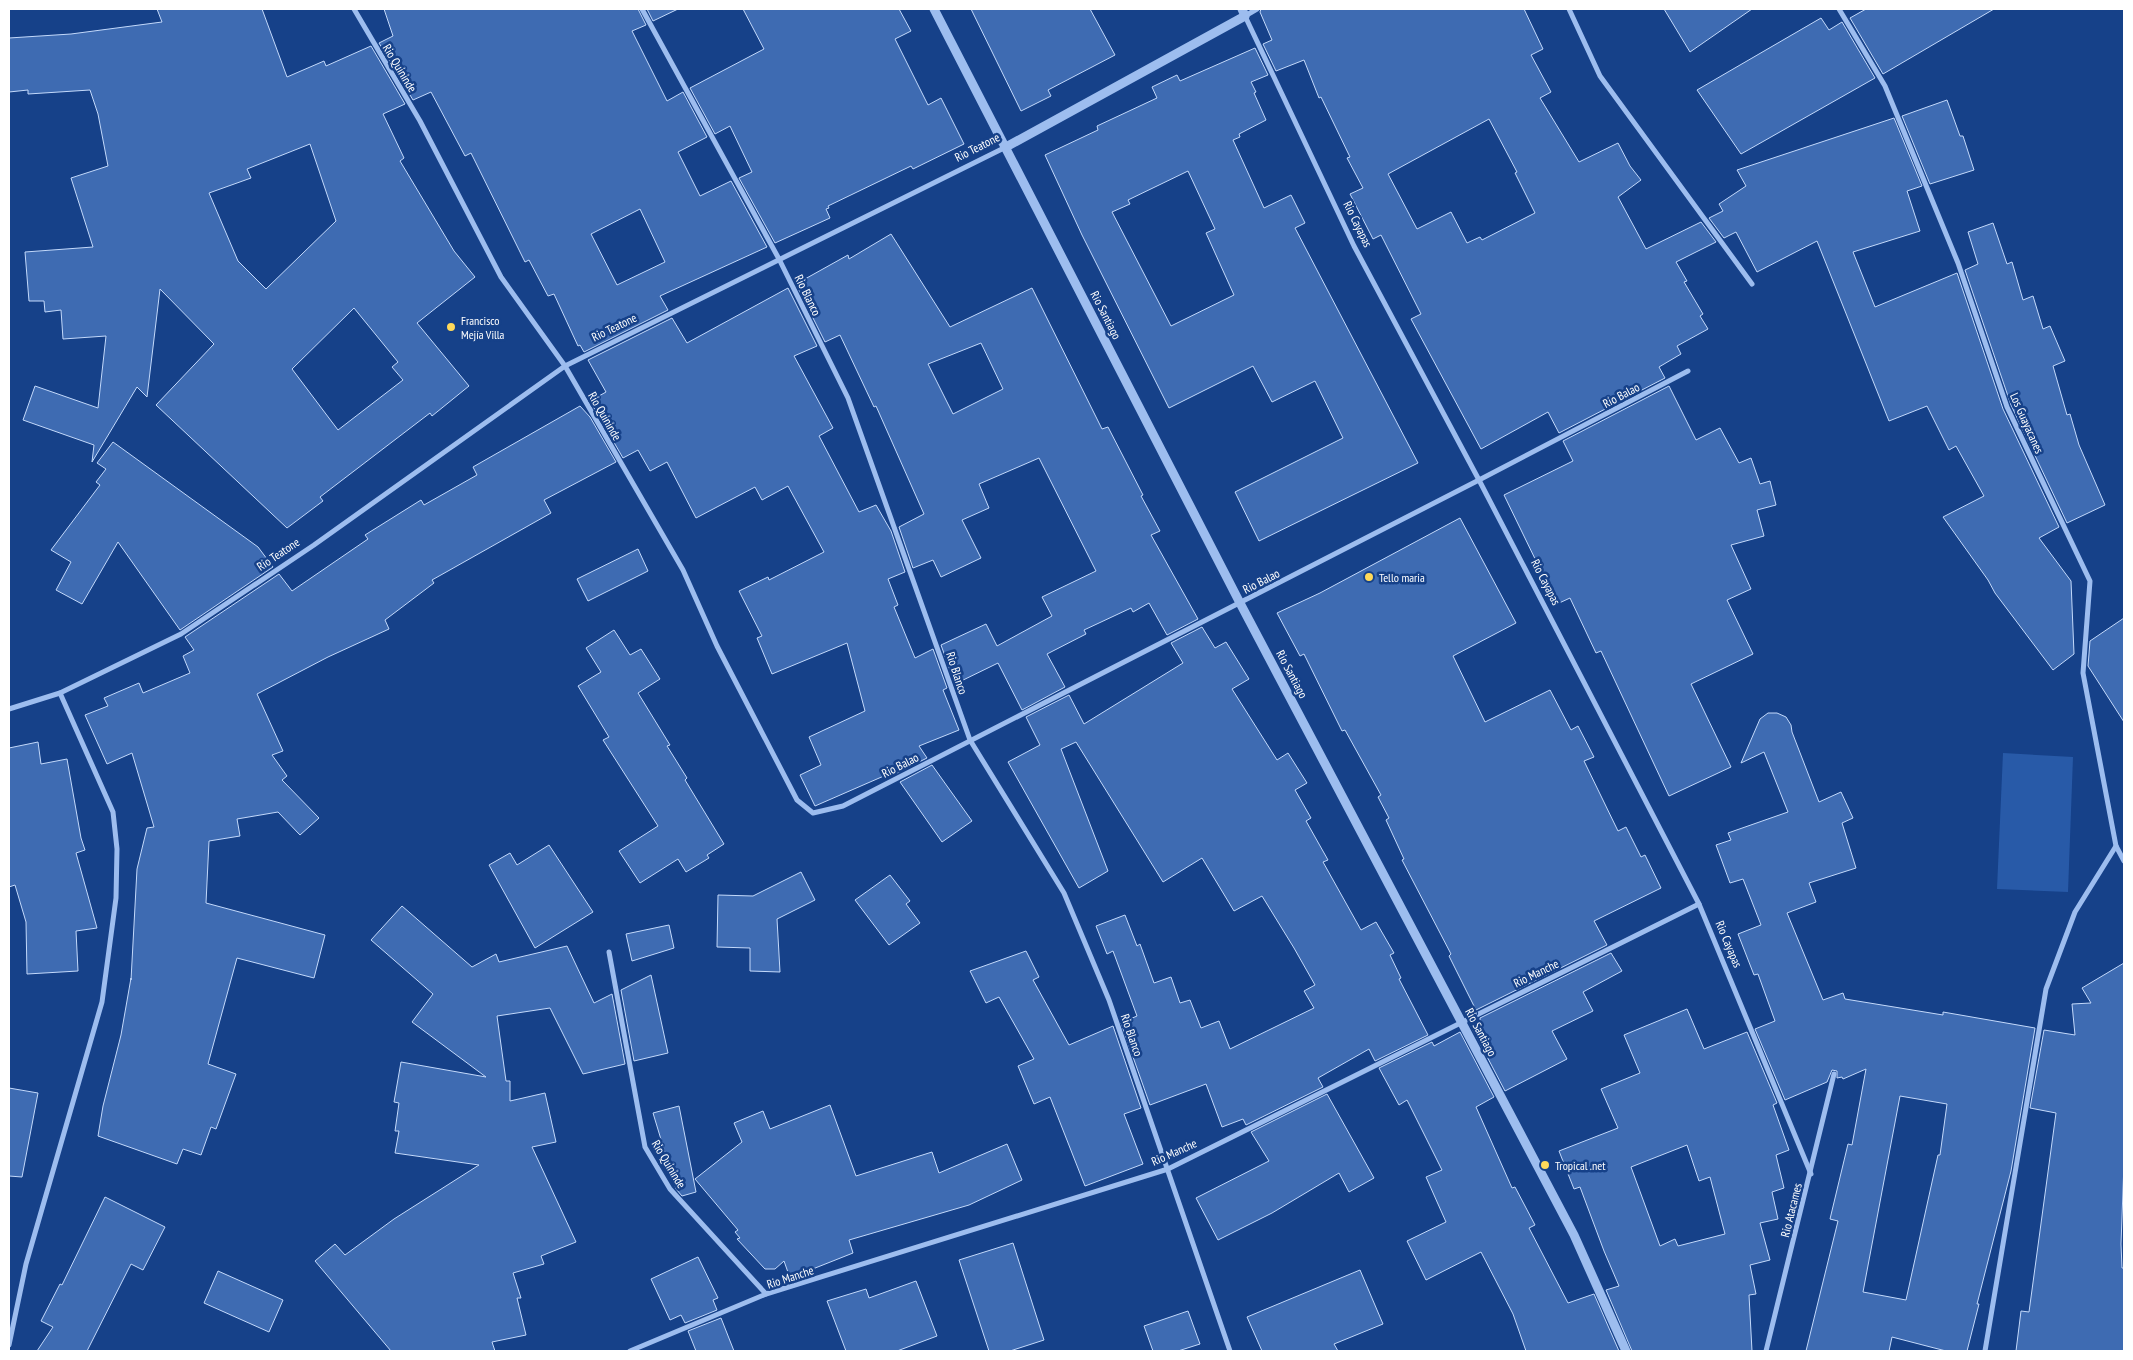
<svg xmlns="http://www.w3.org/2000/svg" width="2133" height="1360" font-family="'PT Sans Narrow',sans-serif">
	<rect width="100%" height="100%" fill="#164189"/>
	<path fill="#285aa8" d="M 2003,753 L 2073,757 L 2068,892 L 1997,889 Z"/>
	<g fill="#3e6bb2" stroke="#c3d9fb" fill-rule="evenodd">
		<path d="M 157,9 L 262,9 L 287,77 L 324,61 L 326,66 L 371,46 L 405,104 L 383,114 L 404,158 L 400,161 L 454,251 L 475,277 L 417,323 L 469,386 L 432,416 L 430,413 L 320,497 L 323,501 L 287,528 L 156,405 L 214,344 L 160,289 L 147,397 L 137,387 L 92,462 L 94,445 L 23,420 L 35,386 L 98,408 L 106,336 L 63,339 L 61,310 L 45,312 L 44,301 L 29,301 L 25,252 L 93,247 L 71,178 L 108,166 L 98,114 L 90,90 L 28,94 L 28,90 L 9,92 L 9,38 L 71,34 L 162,22 ZM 310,144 L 336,221 L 266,289 L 238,261 L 209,193 L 251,178 L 247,169 ZM 354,308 L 398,362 L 392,367 L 403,380 L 338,430 L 292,369 Z"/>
		<path d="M 384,9 L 638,9 L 646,25 L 632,31 L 667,101 L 683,92 L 707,137 L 678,152 L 700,196 L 731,181 L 767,247 L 660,296 L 668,310 L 584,352 L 580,345 L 578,346 L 554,294 L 548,296 L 529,260 L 525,262 L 471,153 L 465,156 L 431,92 L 413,100 L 379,43 L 393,36 ZM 640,209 L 665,262 L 617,285 L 591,234 Z"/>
		<path d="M 647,9 L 678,9 L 653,21 Z"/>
		<path d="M 743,9 L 899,9 L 911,31 L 895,39 L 928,105 L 941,98 L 964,144 L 913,169 L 911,166 L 828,206 L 829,208 L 826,209 L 830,218 L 775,243 L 739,178 L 752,172 L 730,126 L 715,134 L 690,88 L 764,49 Z"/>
		<path d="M 971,9 L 1090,9 L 1115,55 L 1048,90 L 1051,96 L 1021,111 Z"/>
		<path d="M 1261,9 L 1524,9 L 1543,49 L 1531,55 L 1551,92 L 1540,98 L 1579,162 L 1618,143 L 1630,166 L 1641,180 L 1618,197 L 1646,249 L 1701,222 L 1716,242 L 1676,262 L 1687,281 L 1684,282 L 1703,314 L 1700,316 L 1708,329 L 1677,346 L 1681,354 L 1659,367 L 1665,378 L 1559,433 L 1548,412 L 1481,449 L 1411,319 L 1421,314 L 1381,235 L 1373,239 L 1350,194 L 1363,188 L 1347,158 L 1350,157 L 1321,97 L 1319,98 L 1304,60 L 1276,71 L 1263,44 L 1272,40 L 1260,12 ZM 1489,119 L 1517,172 L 1515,173 L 1535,213 L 1482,240 L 1480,237 L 1467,243 L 1451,212 L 1417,229 L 1388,174 Z"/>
		<path d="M 1664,9 L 1752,9 L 1690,52 Z"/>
		<path d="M 1866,9 L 1994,9 L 1883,74 L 1850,18 Z"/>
		<path d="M 1821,18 L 1829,30 L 1842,22 L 1875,78 L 1741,154 L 1697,90 Z"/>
		<path d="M 1255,48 L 1268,75 L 1251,82 L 1256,92 L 1254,93 L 1266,120 L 1239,134 L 1240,137 L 1233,140 L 1264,208 L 1291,195 L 1305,223 L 1295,228 L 1418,463 L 1259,541 L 1235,492 L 1343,438 L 1315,381 L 1272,402 L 1253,366 L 1169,408 L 1082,235 L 1045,155 L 1098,130 L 1097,126 L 1157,98 L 1152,87 L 1177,75 L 1180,81 ZM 1188,171 L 1215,229 L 1206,233 L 1234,295 L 1171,326 L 1112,212 L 1130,204 L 1128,200 Z"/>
		<path d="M 1947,100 L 1960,136 L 1963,136 L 1974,170 L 1930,184 L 1902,116 Z"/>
		<path d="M 1894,118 L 1922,186 L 1907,191 L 1920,231 L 1853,252 L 1875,307 L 1957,273 L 2003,409 L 2059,527 L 2039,538 L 2071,581 L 2074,654 L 2053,670 L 1995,593 L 1988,580 L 1943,517 L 1984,496 L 1956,446 L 1949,450 L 1927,406 L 1889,421 L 1817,241 L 1757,272 L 1736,232 L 1724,238 L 1709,218 L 1723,211 L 1719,204 L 1746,186 L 1737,170 Z"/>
		<path d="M 1993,223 L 2007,264 L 2012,262 L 2023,300 L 2033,296 L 2043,329 L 2050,326 L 2065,361 L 2053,366 L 2067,415 L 2070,414 L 2079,445 L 2105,505 L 2067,523 L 2011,405 L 1965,270 L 1978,264 L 1968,232 Z"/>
		<path d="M 891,234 L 950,327 L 1032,288 L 1102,429 L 1108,427 L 1143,495 L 1141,496 L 1160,531 L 1151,535 L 1198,619 L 1167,635 L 1149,603 L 1133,612 L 1131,608 L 1084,630 L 1086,634 L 1047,654 L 1065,687 L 1022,710 L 998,663 L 955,684 L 941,645 L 986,624 L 997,646 L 1052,616 L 1042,597 L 1096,571 L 1039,458 L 979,484 L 989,508 L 962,520 L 981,558 L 941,577 L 933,560 L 913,568 L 899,527 L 924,514 L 876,406 L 874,407 L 840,335 L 825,342 L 796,284 L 848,255 L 849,259 ZM 981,343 L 1003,389 L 953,414 L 928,364 Z"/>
		<path d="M 788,288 L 817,346 L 794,356 L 833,428 L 819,436 L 859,512 L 876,505 L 891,531 L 905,572 L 888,579 L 898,605 L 894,607 L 915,658 L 933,649 L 947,688 L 943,690 L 959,730 L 919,746 L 927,758 L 895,774 L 893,772 L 815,806 L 800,775 L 821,765 L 809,737 L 865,711 L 847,643 L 772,674 L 757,638 L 762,636 L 739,591 L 768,577 L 769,580 L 824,552 L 788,486 L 762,500 L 755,487 L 696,518 L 667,462 L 650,471 L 638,450 L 623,458 L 590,401 L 606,392 L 588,360 L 672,318 L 687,343 Z"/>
		<path d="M 1669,386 L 1696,440 L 1720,428 L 1739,463 L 1751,458 L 1760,484 L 1770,481 L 1776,505 L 1757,510 L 1764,536 L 1731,545 L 1751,589 L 1727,600 L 1753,654 L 1691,684 L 1731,767 L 1669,796 L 1601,651 L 1596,653 L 1570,598 L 1557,604 L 1504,495 L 1573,461 L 1563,441 Z"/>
		<path d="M 580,406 L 590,417 L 616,462 L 544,500 L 551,513 L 432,580 L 434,583 L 385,620 L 389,629 L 328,657 L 257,694 L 283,751 L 272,755 L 287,776 L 282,780 L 319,818 L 300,835 L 278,812 L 237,819 L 240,836 L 209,841 L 206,903 L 325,935 L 314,978 L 237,958 L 208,1064 L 236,1074 L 216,1129 L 211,1127 L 201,1155 L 183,1149 L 177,1164 L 98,1136 L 103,1106 L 121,1035 L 131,978 L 131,980 L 137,869 L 147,828 L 154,827 L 132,753 L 107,764 L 85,715 L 108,706 L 104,698 L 139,683 L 143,693 L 190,673 L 183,656 L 194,650 L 185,637 L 279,574 L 292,591 L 368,539 L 365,535 L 421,500 L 424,505 L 477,475 L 473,467 Z"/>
		<path d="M 113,442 L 258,547 L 273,567 L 180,630 L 118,542 L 82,604 L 56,590 L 71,562 L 51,550 L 100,485 L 96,482 L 106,469 L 97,463 Z"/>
		<path d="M 1460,518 L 1516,623 L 1453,656 L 1485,722 L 1550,690 L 1571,730 L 1578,726 L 1594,757 L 1584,761 L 1618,831 L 1626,827 L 1641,857 L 1645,855 L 1661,888 L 1594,921 L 1607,945 L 1476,1010 L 1449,956 L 1451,954 L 1402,860 L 1404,859 L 1386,820 L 1389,818 L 1378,797 L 1381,795 L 1345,730 L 1342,731 L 1304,654 L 1300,656 L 1277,613 L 1320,593 Z"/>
		<path d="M 638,549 L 648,571 L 588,601 L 577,579 Z"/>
		<path d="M 2124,618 L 2124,722 L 2088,666 L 2090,641 Z"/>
		<path d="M 1202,627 L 1215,648 L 1226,642 L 1249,679 L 1232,689 L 1277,760 L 1288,753 L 1307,783 L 1295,790 L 1311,818 L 1306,821 L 1328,860 L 1323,862 L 1361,930 L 1376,922 L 1394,953 L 1390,955 L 1401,978 L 1399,979 L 1428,1035 L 1375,1061 L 1369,1049 L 1318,1078 L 1323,1087 L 1246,1125 L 1243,1119 L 1222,1127 L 1206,1084 L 1150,1105 L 1121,1023 L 1137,1016 L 1113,951 L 1107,954 L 1096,926 L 1125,915 L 1137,946 L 1140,944 L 1154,983 L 1171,977 L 1180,1003 L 1190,1000 L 1201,1028 L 1219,1021 L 1230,1049 L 1314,1008 L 1304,991 L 1315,985 L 1294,948 L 1262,896 L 1234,911 L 1202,858 L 1163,882 L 1076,742 L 1061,749 L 1108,871 L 1079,888 L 1008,762 L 1040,745 L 1026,717 L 1069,695 L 1084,724 L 1183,663 L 1171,643 Z"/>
		<path d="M 614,630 L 630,655 L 641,649 L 660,679 L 638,693 L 670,745 L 667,746 L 687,778 L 685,780 L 724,844 L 707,855 L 709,858 L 686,872 L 678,859 L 640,883 L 619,851 L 658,826 L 603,740 L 609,737 L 578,686 L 601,672 L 586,648 Z"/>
		<path d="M 1768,713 L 1777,713 L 1786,717 L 1791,725 L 1792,732 L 1819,802 L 1841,792 L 1853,818 L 1842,823 L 1856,868 L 1809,883 L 1816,902 L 1787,913 L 1823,1000 L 1843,993 L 1845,999 L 1943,1015 L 1943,1012 L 2035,1028 L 2011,1171 L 1977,1304 L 1979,1304 L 1967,1351 L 1946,1351 L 1892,1337 L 1889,1351 L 1806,1351 L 1838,1221 L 1830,1219 L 1848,1144 L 1852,1145 L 1866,1069 L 1843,1079 L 1842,1077 L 1837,1078 L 1837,1071 L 1832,1070 L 1827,1082 L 1785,1100 L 1755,1029 L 1775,1021 L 1758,974 L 1754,975 L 1738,934 L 1761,925 L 1743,879 L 1730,883 L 1716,845 L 1731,840 L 1728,833 L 1788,812 L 1764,752 L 1741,763 L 1760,719 ZM 1900,1096 L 1947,1104 L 1940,1155 L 1938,1155 L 1906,1300 L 1863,1292 Z"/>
		<path d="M 38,742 L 41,764 L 67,759 L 81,838 L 85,850 L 76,853 L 97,928 L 76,931 L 78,971 L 27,974 L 26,922 L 15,885 L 9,887 L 9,748 Z"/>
		<path d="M 932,765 L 972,821 L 942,842 L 900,782 Z"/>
		<path d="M 549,845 L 593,912 L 535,948 L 489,865 L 510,853 L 517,865 Z"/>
		<path d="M 801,872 L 815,900 L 777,919 L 780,972 L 750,971 L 750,948 L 717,947 L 718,895 L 753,896 Z"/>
		<path d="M 890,875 L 910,901 L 906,904 L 920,923 L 889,945 L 855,900 Z"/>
		<path d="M 402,906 L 472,967 L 496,954 L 499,962 L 567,946 L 594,1003 L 612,994 L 625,1064 L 583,1074 L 550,1008 L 497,1016 L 506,1081 L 510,1081 L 510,1101 L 545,1093 L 556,1142 L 532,1147 L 576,1242 L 541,1256 L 544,1264 L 513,1273 L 521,1298 L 517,1298 L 526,1335 L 492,1342 L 495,1351 L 391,1351 L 315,1261 L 335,1244 L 345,1255 L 394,1219 L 479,1165 L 395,1153 L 399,1131 L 395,1131 L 399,1103 L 394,1102 L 401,1062 L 486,1077 L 412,1022 L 433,994 L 371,940 Z"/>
		<path d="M 669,925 L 674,948 L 632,961 L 626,934 Z"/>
		<path d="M 1026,951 L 1039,977 L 1033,980 L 1069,1045 L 1113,1026 L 1141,1108 L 1124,1114 L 1143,1164 L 1085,1186 L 1050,1097 L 1034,1104 L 1018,1066 L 1034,1059 L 999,997 L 986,1003 L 970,971 Z"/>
		<path d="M 1611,953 L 1622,971 L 1583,992 L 1593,1011 L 1552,1031 L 1567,1059 L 1505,1091 L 1471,1026 L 1480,1021 L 1480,1018 Z"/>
		<path d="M 2124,963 L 2124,1163 L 2121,1244 L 2122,1268 L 2124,1268 L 2124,1351 L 2016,1351 L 2021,1311 L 2029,1312 L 2056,1113 L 2030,1108 L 2044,1030 L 2075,1035 L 2072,1004 L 2091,1003 L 2082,988 Z"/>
		<path d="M 651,975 L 668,1053 L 634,1061 L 621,990 Z"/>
		<path d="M 1687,1009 L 1704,1049 L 1747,1032 L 1777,1103 L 1773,1105 L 1789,1150 L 1776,1155 L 1784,1188 L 1772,1192 L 1778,1219 L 1760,1223 L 1770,1260 L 1750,1265 L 1756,1294 L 1749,1295 L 1752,1351 L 1632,1351 L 1606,1290 L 1619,1286 L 1604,1251 L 1580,1187 L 1574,1189 L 1559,1151 L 1618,1128 L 1601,1089 L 1640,1073 L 1624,1035 ZM 1687,1145 L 1699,1181 L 1710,1177 L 1725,1234 L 1678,1246 L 1675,1239 L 1660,1246 L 1631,1167 Z"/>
		<path d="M 1460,1032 L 1494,1097 L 1476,1107 L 1512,1188 L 1515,1187 L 1535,1225 L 1529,1228 L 1568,1303 L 1594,1294 L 1619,1351 L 1526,1351 L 1513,1314 L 1481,1252 L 1426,1280 L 1407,1241 L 1446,1222 L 1426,1177 L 1442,1170 L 1407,1100 L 1399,1105 L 1379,1068 L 1432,1042 L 1434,1046 Z"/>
		<path d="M 9,1088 L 38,1093 L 22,1177 L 9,1176 Z"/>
		<path d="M 1327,1094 L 1374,1178 L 1349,1192 L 1339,1173 L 1272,1213 L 1218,1240 L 1196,1198 L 1269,1161 L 1251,1132 Z"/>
		<path d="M 830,1105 L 856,1176 L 932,1152 L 939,1173 L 1007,1144 L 1022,1180 L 969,1205 L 849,1240 L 853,1253 L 790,1278 L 784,1261 L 775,1269 L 765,1269 L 737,1239 L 740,1238 L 735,1232 L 738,1230 L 695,1179 L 742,1142 L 734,1123 L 763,1111 L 770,1129 Z"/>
		<path d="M 679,1106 L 696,1192 L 682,1196 L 676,1189 L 653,1113 Z"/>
		<path d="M 105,1197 L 165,1227 L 143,1270 L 131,1264 L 87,1351 L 37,1351 L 53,1327 L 41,1321 L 60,1284 L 62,1285 Z"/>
		<path d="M 1013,1243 L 1044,1340 L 1010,1351 L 989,1351 L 959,1260 Z"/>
		<path d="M 698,1257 L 718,1298 L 713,1300 L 717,1310 L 685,1323 L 681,1315 L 670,1320 L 651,1279 Z"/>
		<path d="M 1360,1270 L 1383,1324 L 1334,1344 L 1338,1351 L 1262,1351 L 1247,1317 Z"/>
		<path d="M 218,1271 L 283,1300 L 269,1332 L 204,1303 Z"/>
		<path d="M 916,1281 L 937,1336 L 897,1351 L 846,1351 L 827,1301 L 866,1289 L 869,1298 Z"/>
		<path d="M 1188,1311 L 1200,1344 L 1178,1351 L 1153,1351 L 1144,1326 Z"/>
		<path d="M 721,1318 L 734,1351 L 696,1351 L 688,1331 Z"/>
	</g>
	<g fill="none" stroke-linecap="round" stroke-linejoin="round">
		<g stroke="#9dbdef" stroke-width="5">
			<path d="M 354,9 L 420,121 L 501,277 L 565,366 L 683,570 L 717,646 L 797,800 L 813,813 L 843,806 L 1479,480 L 1688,371"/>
			<path d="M 642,9 L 779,259 L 848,398 L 970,740 L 1064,893 L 1109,1000 L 1230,1351"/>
			<path d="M 1257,9 L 1245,16 L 1354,246 L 1479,480 L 1699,904 L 1811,1174"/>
			<path d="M 1569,9 L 1600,76 L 1752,284"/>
			<path d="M 1839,9 L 1885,86 L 1958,263 L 2007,407 L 2090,581 L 2083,673 L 2116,846 L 2124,861"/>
			<path d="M 9,709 L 60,693 L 181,634 L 314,545 L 565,366 L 1006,147"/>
			<path d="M 609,952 L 645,1147 L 670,1189 L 766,1294"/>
			<path d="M 9,1345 L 26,1264 L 102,1002 L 116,898 L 117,849 L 113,812 L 60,693"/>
			<path d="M 630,1351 L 766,1294 L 1168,1169 L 1699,904"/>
			<path d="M 1766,1351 L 1834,1074"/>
			<path d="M 1985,1351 L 2046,989 L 2075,912 L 2116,846"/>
		</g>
		<g stroke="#9dbdef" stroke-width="9">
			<path d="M 934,9 L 1240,603 L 1574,1235 L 1626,1351"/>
			<path d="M 1006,147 L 1245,16 L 1242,9"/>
		</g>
	</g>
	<g fill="#ffd95a" stroke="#164189" stroke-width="2">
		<circle cx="451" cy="327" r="5"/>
		<circle cx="1369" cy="577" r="5"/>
		<circle cx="1545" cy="1165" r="5"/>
	</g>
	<g text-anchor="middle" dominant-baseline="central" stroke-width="5" stroke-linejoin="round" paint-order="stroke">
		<g font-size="12" fill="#fff" stroke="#164189">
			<text transform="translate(400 68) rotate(59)">Rio Quininde</text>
			<text transform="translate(977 147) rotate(-27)">Rio Teatone</text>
			<text transform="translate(1358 224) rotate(64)">Rio Cayapas</text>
			<text transform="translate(808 295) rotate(64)">Rio Blanco</text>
			<text transform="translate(1106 315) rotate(63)">Rio Santiago</text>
			<text transform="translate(614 327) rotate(-26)">Rio Teatone</text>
			<text transform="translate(1621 395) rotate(-28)">Rio Balao</text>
			<text transform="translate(605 416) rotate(60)">Rio Quininde</text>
			<text transform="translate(2027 423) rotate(66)">Los Guayacanes</text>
			<text transform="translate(278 554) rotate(-34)">Rio Teatone</text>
			<text transform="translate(1261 581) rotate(-27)">Rio Balao</text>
			<text transform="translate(1546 582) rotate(63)">Rio Cayapas</text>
			<text transform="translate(957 673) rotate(72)">Rio Blanco</text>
			<text transform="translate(1292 674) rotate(62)">Rio Santiago</text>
			<text transform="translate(900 765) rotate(-27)">Rio Balao</text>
			<text transform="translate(1729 944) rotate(67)">Rio Cayapas</text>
			<text transform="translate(1536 973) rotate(-26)">Rio Manche</text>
			<text transform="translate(1481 1032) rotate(62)">Rio Santiago</text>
			<text transform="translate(1132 1035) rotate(71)">Rio Blanco</text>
			<text transform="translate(1174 1152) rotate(-24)">Rio Manche</text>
			<text transform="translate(669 1164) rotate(59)">Rio Quininde</text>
			<text transform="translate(1791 1210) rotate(-76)">Rio Atacames</text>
			<text transform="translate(790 1277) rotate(-18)">Rio Manche</text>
		</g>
		<g font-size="12" fill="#fff" stroke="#164189" text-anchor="start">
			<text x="461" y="320">Francisco<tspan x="461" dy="14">Mejía Villa</tspan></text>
			<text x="1379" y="577">Tello maria</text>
			<text x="1555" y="1165">Tropical .net</text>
		</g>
	</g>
	<rect width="2133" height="1360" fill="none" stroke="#ffffff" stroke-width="20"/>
</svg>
